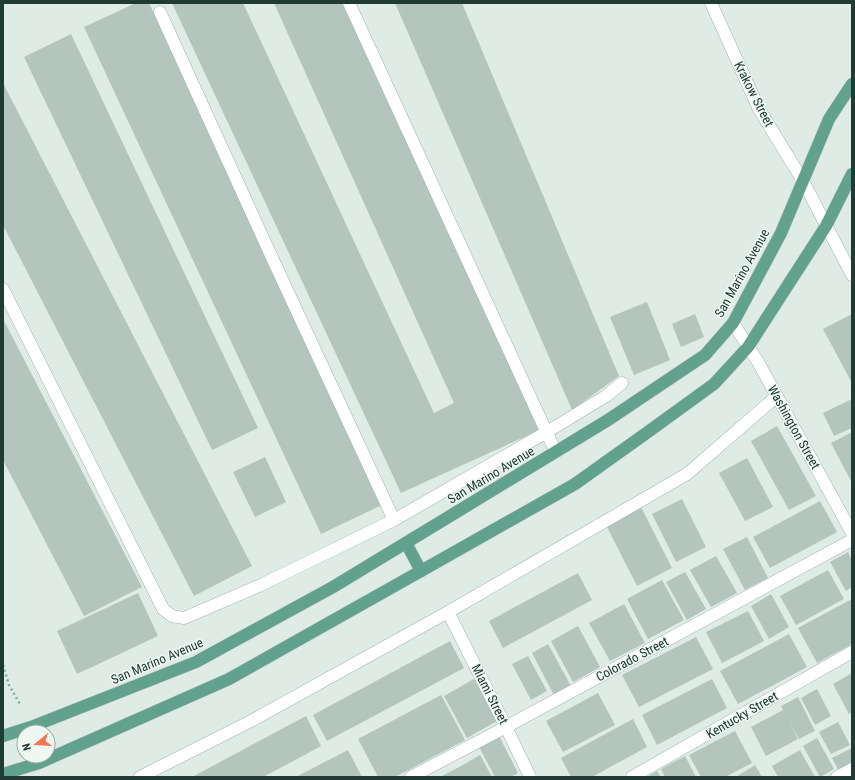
<svg xmlns="http://www.w3.org/2000/svg" width="855" height="780" font-family="'Roboto Condensed',sans-serif">
	<rect width="100%" height="100%" fill="#dfebe5"/>
	<g fill="#b4c5be">
		<path d="M 136,3 L 149,3 L 384,504 L 321,534 L 84,27 Z"/>
		<path d="M 172,3 L 243,3 L 434,413 L 454,403 L 274,3 L 347,3 L 540,430 L 401,493 Z"/>
		<path d="M 395,3 L 462,3 L 619,376 L 572,410 Z"/>
		<path d="M 71,34 L 258,428 L 212,450 L 24,57 Z"/>
		<path d="M 3,83 L 252,566 L 194,596 L 3,225 Z"/>
		<path d="M 647,302 L 670,360 L 634,375 L 610,317 Z"/>
		<path d="M 695,314 L 704,337 L 681,347 L 672,324 Z"/>
		<path d="M 852,314 L 852,383 L 823,329 Z"/>
		<path d="M 3,319 L 142,587 L 84,616 L 3,460 Z"/>
		<path d="M 852,399 L 852,428 L 834,436 L 823,413 Z"/>
		<path d="M 777,426 L 816,496 L 789,510 L 751,441 Z"/>
		<path d="M 852,432 L 852,483 L 831,443 Z"/>
		<path d="M 265,457 L 286,502 L 255,517 L 233,472 Z"/>
		<path d="M 747,458 L 773,507 L 745,521 L 719,473 Z"/>
		<path d="M 682,499 L 706,547 L 676,562 L 652,514 Z"/>
		<path d="M 820,501 L 837,532 L 770,568 L 753,537 Z"/>
		<path d="M 641,507 L 672,568 L 637,586 L 606,525 Z"/>
		<path d="M 747,537 L 768,578 L 745,590 L 723,549 Z"/>
		<path d="M 848,552 L 852,561 L 852,587 L 846,591 L 830,562 Z"/>
		<path d="M 716,556 L 737,593 L 711,607 L 690,570 Z"/>
		<path d="M 828,570 L 844,599 L 796,625 L 780,596 Z"/>
		<path d="M 685,572 L 706,609 L 687,620 L 666,582 Z"/>
		<path d="M 578,573 L 592,600 L 503,648 L 489,621 Z"/>
		<path d="M 662,580 L 684,620 L 648,639 L 627,599 Z"/>
		<path d="M 138,593 L 158,636 L 77,674 L 57,631 Z"/>
		<path d="M 771,594 L 789,627 L 769,639 L 751,606 Z"/>
		<path d="M 852,599 L 852,644 L 817,663 L 798,628 Z"/>
		<path d="M 624,604 L 645,643 L 610,661 L 589,623 Z"/>
		<path d="M 748,611 L 764,641 L 722,663 L 706,632 Z"/>
		<path d="M 578,626 L 600,667 L 573,682 L 551,641 Z"/>
		<path d="M 789,634 L 807,667 L 738,704 L 720,671 Z"/>
		<path d="M 696,637 L 713,669 L 639,707 L 622,675 Z"/>
		<path d="M 450,641 L 464,668 L 327,741 L 313,715 Z"/>
		<path d="M 548,644 L 571,686 L 554,695 L 532,653 Z"/>
		<path d="M 528,656 L 547,691 L 531,700 L 512,664 Z"/>
		<path d="M 852,673 L 852,712 L 849,714 L 833,684 Z"/>
		<path d="M 474,679 L 497,721 L 467,738 L 444,696 Z"/>
		<path d="M 712,679 L 727,708 L 657,745 L 642,715 Z"/>
		<path d="M 817,689 L 831,716 L 815,725 L 801,698 Z"/>
		<path d="M 598,693 L 615,725 L 563,752 L 546,721 Z"/>
		<path d="M 441,695 L 465,740 L 395,777 L 378,777 L 358,739 Z"/>
		<path d="M 798,697 L 815,731 L 799,739 L 789,721 L 798,739 L 766,756 L 751,727 L 783,710 L 781,706 Z"/>
		<path d="M 306,716 L 321,746 L 299,758 L 263,777 L 192,777 Z"/>
		<path d="M 633,719 L 647,747 L 592,777 L 571,777 L 561,758 Z"/>
		<path d="M 838,722 L 850,745 L 831,754 L 819,732 Z"/>
		<path d="M 735,731 L 752,763 L 725,777 L 701,777 L 689,755 Z"/>
		<path d="M 499,736 L 518,773 L 511,777 L 495,777 L 479,747 Z"/>
		<path d="M 817,738 L 834,769 L 820,777 L 803,746 Z"/>
		<path d="M 852,748 L 852,767 L 840,773 L 832,758 Z"/>
		<path d="M 348,750 L 362,777 L 296,777 L 315,767 Z"/>
		<path d="M 800,750 L 815,777 L 778,777 L 772,766 Z"/>
		<path d="M 480,755 L 492,777 L 440,777 L 463,765 Z"/>
		<path d="M 685,756 L 696,777 L 665,777 L 661,769 Z"/>
		<path d="M 755,765 L 762,777 L 735,777 L 739,775 Z"/>
		<path d="M 657,771 L 661,777 L 647,777 Z"/>
	</g>
	<g fill="none" stroke-linecap="round" stroke-linejoin="round">
		<g stroke="#a2b3ac" stroke-width="13">
			<g id="minor">
				<path d="M 349,3 L 552,444 L 557,451"/>
				<path d="M 711,3 L 759,109 L 803,181 L 852,275"/>
				<path d="M 160,12 L 274,262 L 394,520"/>
				<path d="M 3,289 L 163,609 L 172,616 L 184,618 L 261,585 L 394,520 L 547,432 L 606,396 L 622,383"/>
				<path d="M 733,323 L 758,362 L 852,533"/>
				<path d="M 448,612 L 506,727 L 530,777"/>
				<path d="M 140,777 L 251,721 L 448,612 L 687,474 L 777,396"/>
				<path d="M 411,777 L 506,727 L 852,540"/>
				<path d="M 632,777 L 852,652"/>
				<path d="M 837,777 L 852,769"/>
			</g>
		</g>
		<g stroke="#c1c8c6" stroke-width="13">
			<g id="major">
				<path d="M 406,543 L 421,571"/>
				<path d="M 3,736 L 31,727 L 196,662 L 333,587 L 455,513 L 608,420 L 705,355 L 733,323 L 781,233 L 829,119 L 852,84"/>
				<path d="M 3,774 L 39,763 L 229,679 L 421,571 L 575,484 L 652,429 L 714,384 L 748,347 L 826,226 L 852,174"/>
			</g>
		</g>
		<path stroke="#7faf9e" stroke-width="2.5" stroke-dasharray="2 3" stroke-linecap="butt" d="M 3,665 L 9,685 L 21,706"/>
		<use href="#minor" stroke="#fff" stroke-width="12"/>
		<use href="#major" stroke="#63a18f" stroke-width="12"/>
	</g>
	<g text-anchor="middle" dominant-baseline="central" stroke-width="3" stroke-linejoin="round" paint-order="stroke">
		<g font-size="13" fill="#203b33" stroke="#eff7f3">
			<text transform="translate(754 94) rotate(63)">Krakow Street</text>
			<text transform="translate(742 273) rotate(-61)">San Marino Avenue</text>
			<text transform="translate(794 427) rotate(61)">Washington Street</text>
			<text transform="translate(491 475) rotate(-31)">San Marino Avenue</text>
			<text transform="translate(632 659) rotate(-28)">Colorado Street</text>
			<text transform="translate(157 661) rotate(-23)">San Marino Avenue</text>
			<text transform="translate(490 694) rotate(63)">Miami Street</text>
			<text transform="translate(742 715) rotate(-30)">Kentucky Street</text>
		</g>
	</g>
	<rect width="855" height="780" fill="none" stroke="#203b33" stroke-width="8"/>
	<g transform="translate(36 744) rotate(252)"><circle r="19" fill="#eff7f3" stroke="#9caca6"/>
	<path d="M0-3L7 15L0 10L-7 15Z" fill="#f47654"/>
	<text y="-6" font-size="11" font-weight="bold" text-anchor="middle" fill="#203b33">N</text>
	</g>
</svg>
